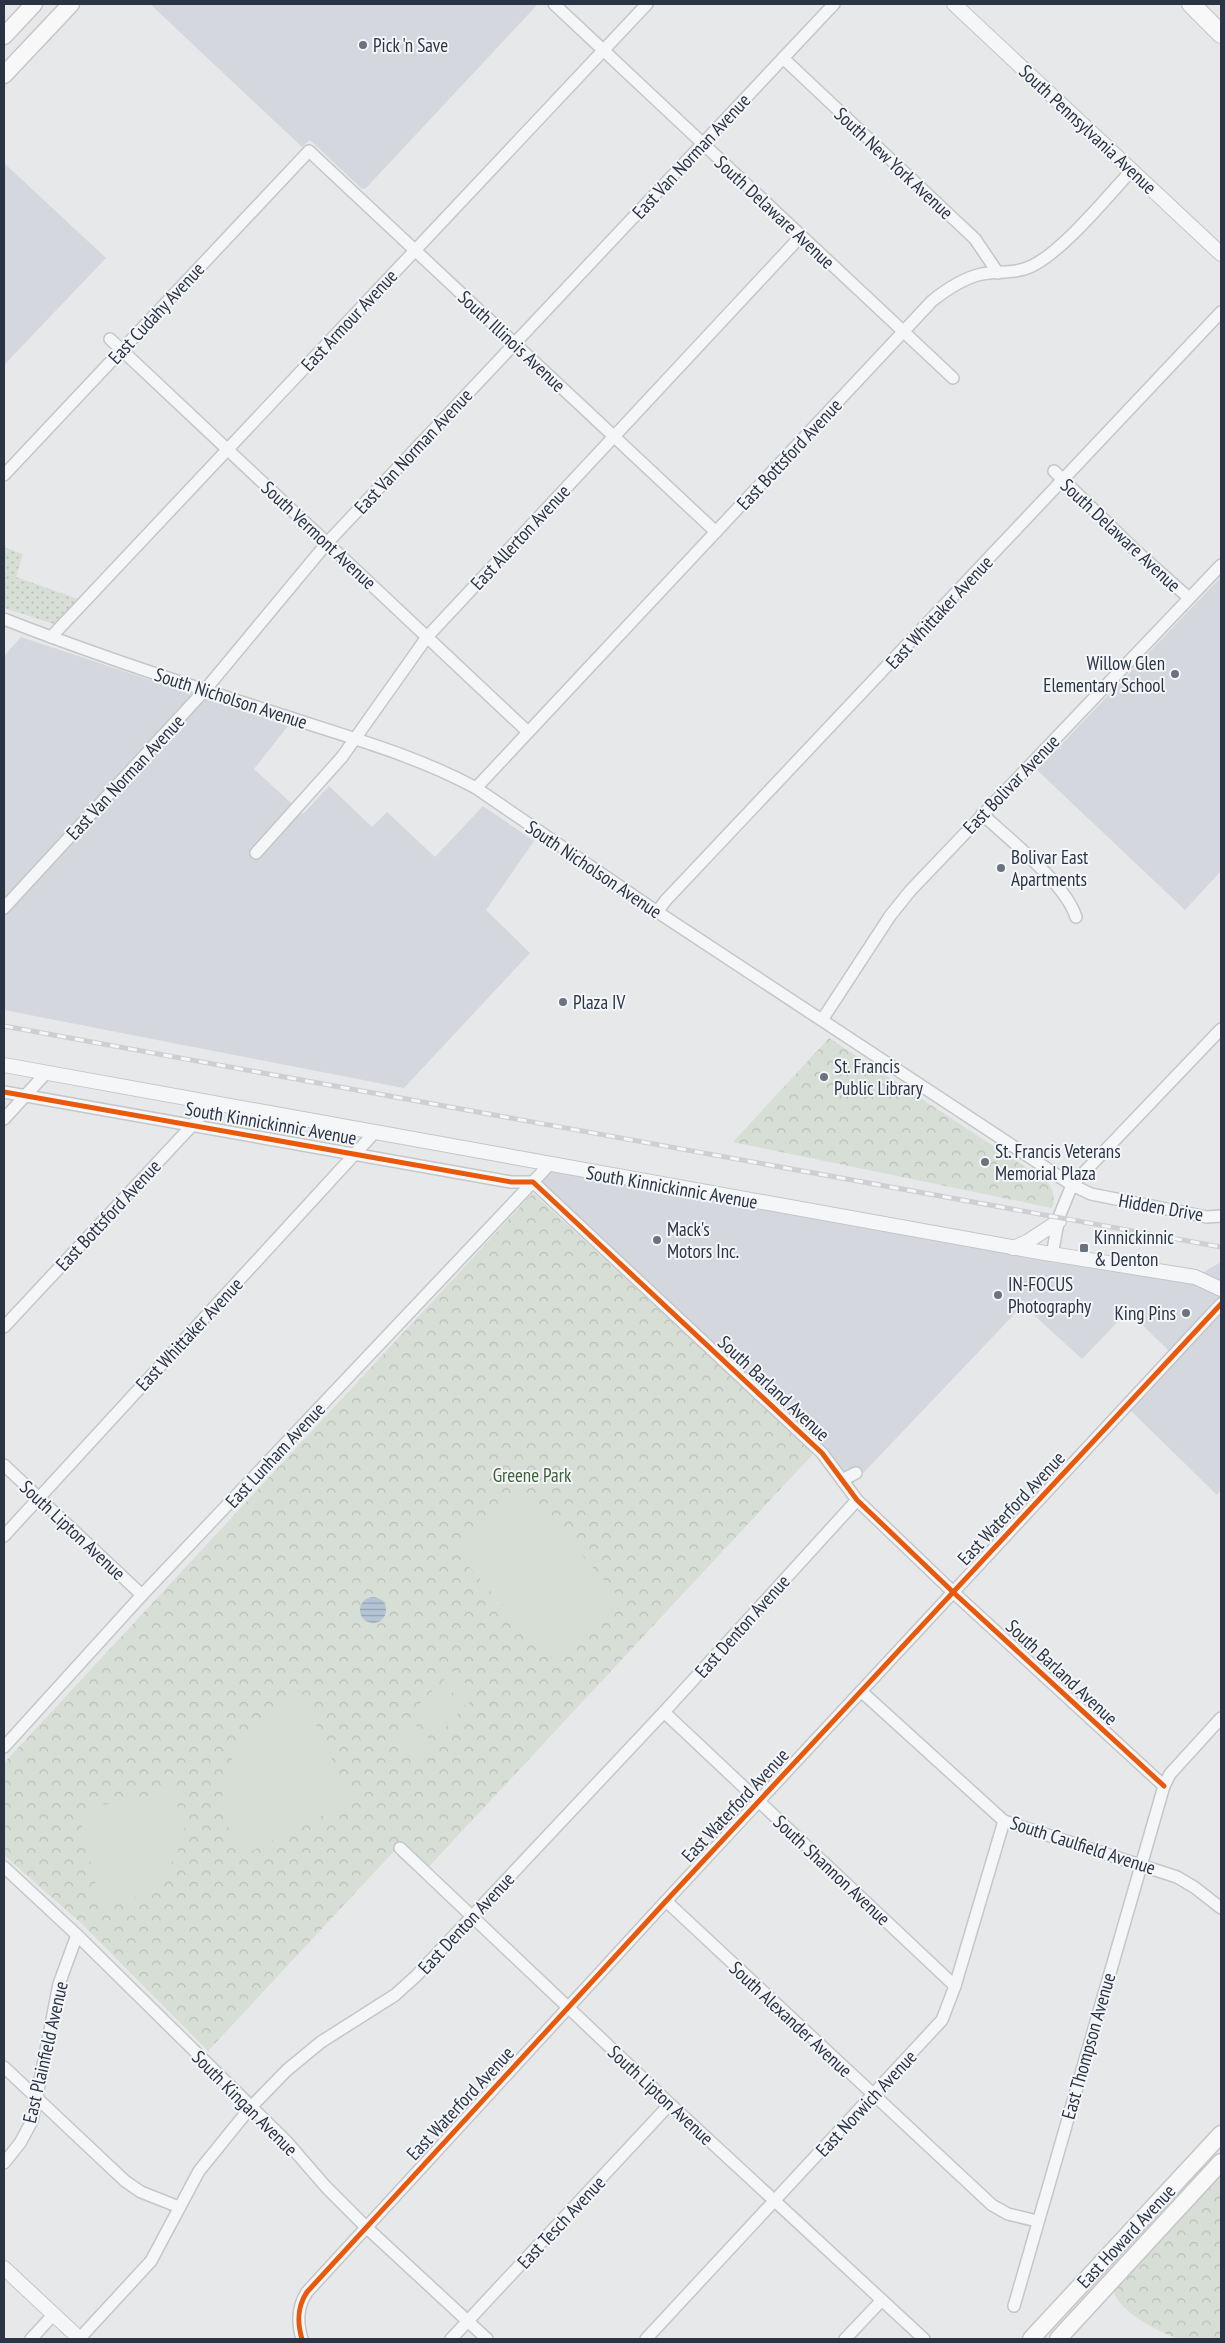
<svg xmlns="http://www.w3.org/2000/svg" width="1225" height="2343" font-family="'PT Sans Narrow',sans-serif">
	<defs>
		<pattern id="grass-dots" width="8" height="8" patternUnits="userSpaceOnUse" patternTransform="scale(1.25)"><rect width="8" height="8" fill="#d6ded6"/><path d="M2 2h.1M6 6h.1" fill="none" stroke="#b8bfb9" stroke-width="1.8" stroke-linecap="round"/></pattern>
		<pattern id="forest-crowns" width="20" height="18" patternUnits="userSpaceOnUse" patternTransform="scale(1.25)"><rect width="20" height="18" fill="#d6ded6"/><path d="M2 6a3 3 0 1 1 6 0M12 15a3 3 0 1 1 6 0" fill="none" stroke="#b8bfb9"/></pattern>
		<pattern id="water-rules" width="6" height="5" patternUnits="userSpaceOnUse" patternTransform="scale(1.25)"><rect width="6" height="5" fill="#b4c4d5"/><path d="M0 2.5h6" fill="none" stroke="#93a0af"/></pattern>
	</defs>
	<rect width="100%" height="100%" fill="#e6e8ea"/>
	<g fill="#d4d7dd">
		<path d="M 150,4 L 538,4 L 366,188 L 362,189 L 310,140 L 302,147 Z"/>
		<path d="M 4,163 L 106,258 L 4,365 Z"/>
		<path d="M 1221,577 L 1221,871 L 1185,910 L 1037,770 Z"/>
		<path d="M 21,637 L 288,726 L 254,769 L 303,814 L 329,786 L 372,827 L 387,812 L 435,857 L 483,806 L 534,841 L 486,910 L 530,953 L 404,1088 L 4,1010 L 4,656 Z"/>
		<path d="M 549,1165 L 1195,1277 L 1221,1262 L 1221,1490 L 1217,1495 L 1126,1406 L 1170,1352 L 1128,1311 L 1082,1359 L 1023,1305 L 848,1489 L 833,1466 L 533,1182 Z"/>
	</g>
	<path fill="url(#grass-dots)" d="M 4,547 L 23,554 L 16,577 L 78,599 L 54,624 L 4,608 Z"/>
	<g fill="url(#forest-crowns)">
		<path d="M 829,1038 L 1045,1180 C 1054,1189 1055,1196 1052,1208 L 733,1142 Z"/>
		<path d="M 533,1193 L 814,1453 L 424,1872 L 397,1848 L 208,2051 L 82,1924 L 4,1855 L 4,1763 Z"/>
		<path d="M 1221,2171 L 1221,2339 C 1208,2339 1190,2343 1178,2339 C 1161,2333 1116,2310 1114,2291 L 1117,2284 Z"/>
	</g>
	<g fill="#d6ded6">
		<path d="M 523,1489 L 620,1598 L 551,1659 L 454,1550 Z"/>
		<path d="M 453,1671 L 477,1695 L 466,1706 L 442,1682 Z"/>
		<path d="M 439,1685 L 463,1709 L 452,1720 L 427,1696 Z"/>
		<path d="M 301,1691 L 351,1801 L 242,1856 L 224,1819 L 222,1786 L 238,1743 L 273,1706 Z"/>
		<path d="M 424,1699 L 449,1723 L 438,1735 L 413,1711 Z"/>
		<path d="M 411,1721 L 437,1747 L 421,1762 L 395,1737 Z"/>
		<path d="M 172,1791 L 185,1827 L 176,1857 L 153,1889 L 122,1903 L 100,1903 L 78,1810 Z"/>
	</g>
	<circle fill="url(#water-rules)" cx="373" cy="1610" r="13"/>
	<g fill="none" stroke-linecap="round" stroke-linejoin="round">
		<g stroke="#c4c6c8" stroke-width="14">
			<g id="minor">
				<path d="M 554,4 L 953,378"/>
				<path d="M 783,58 L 975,239 L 998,273"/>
				<path d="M 110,339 L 528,732"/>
				<path d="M 1054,471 L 1135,550 L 1189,598"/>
				<path d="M 4,475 L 309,151 L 716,532"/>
				<path d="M 4,619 C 98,656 195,687 291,718 C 354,739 417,756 476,788 L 650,907 L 1072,1185 L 1091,1194 L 1207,1217 L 1221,1216"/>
				<path d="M 51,637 L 647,4"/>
				<path d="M 476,788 L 932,301 C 947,289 963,278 982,274 C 999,271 1016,274 1032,266 C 1064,250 1106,198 1132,170"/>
				<path d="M 982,814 C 1010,840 1065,883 1076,917"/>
				<path d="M 256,853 L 342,757 L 427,637 L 801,236"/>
				<path d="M 4,908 L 205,690 L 327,543 L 834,4"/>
				<path d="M 657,912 L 666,900 L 1221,312"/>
				<path d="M 822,1020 L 890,916 L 910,891 L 1221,565"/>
				<path d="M 4,1092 L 511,1182 L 533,1182 L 822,1453 L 857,1500 L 953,1592 L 1164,1786"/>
				<path d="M 4,1119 L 46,1073"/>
				<path d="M 1052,1255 L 1059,1217 L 1072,1185 L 1221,1029"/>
				<path d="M 4,1327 L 213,1103"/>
				<path d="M 4,1465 L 142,1595"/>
				<path d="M 842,1480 L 856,1473"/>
				<path d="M 4,1536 L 375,1132"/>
				<path d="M 862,1692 L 1004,1821 L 1177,1877 L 1194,1887 L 1221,1908"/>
				<path d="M 664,1712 L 955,1986"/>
				<path d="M 4,1747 L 142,1595 L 549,1165"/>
				<path d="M 400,1848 L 670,2104 L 924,2339"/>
				<path d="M 4,1867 L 77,1935 L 287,2142 L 326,2187 L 366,2227 L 487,2339"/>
				<path d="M 666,1901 L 992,2205 L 1008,2214 L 1037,2221"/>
				<path d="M 4,2067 L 125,2181 L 141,2192 L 179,2207"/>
				<path d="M 4,2163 L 20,2143 L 32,2121 L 59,1984 L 77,1935"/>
				<path d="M 1014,2306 L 1164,1786 L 1170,1774 L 1221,1718"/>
				<path d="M 31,2339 L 53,2315"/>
				<path d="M 79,2339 L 151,2261 L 199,2171 L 250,2108 L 287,2070 L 321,2042 L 395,1995 L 416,1976 L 664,1712 L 857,1500"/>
				<path d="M 302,2339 C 297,2322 297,2307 307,2292 L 666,1901 L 1221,1304"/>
				<path d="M 451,2339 L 670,2104"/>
				<path d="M 646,2339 L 942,2020 L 955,1986 L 1004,1821"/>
				<path d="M 845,2339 L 882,2300"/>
			</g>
		</g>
		<g stroke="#c4c6c8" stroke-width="16">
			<g id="tertiary">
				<path d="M 954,4 L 1221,254"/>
				<path d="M 4,1065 L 1039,1252 L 1195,1277 L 1221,1289"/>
				<path d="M 1013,1248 L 1027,1242 L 1059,1221"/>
				<path d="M 4,2268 L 80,2339"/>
			</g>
		</g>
		<g stroke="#c4c6c8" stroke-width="19">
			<g id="secondary">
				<path d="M 4,36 L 34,4"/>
				<path d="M 4,75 L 71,4"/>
				<path d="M 1031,2339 L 1221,2134"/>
				<path d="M 1058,2339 L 1221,2162"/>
			</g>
		</g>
		<g stroke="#c2c5c8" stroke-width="20">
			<path id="primary" d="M 1191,4 L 1221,34"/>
		</g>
		<use href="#minor" stroke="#f5f6f7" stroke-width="11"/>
		<use href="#tertiary" stroke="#f5f6f7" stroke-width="14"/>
		<use href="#secondary" stroke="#f8f8f8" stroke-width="16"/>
		<use href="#primary" stroke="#f8f8f8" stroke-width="18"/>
		<g stroke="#cecfd2" stroke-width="5">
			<path id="rail" d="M 4,1026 L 1221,1247"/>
		</g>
		<use href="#rail" stroke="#f4f6f9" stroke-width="3" stroke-dasharray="9" stroke-linecap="butt"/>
		<g stroke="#f4f6f9" stroke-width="8">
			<g id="cycleway">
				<path d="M 4,1092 L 511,1182 L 533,1182 L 822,1453 L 857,1500 L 953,1592 L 1164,1786"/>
				<path d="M 302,2339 C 297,2322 297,2307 307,2292 L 666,1901 L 1221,1304"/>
			</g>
		</g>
		<use href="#cycleway" stroke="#e8590c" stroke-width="5"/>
	</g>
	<g fill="#6c737f" stroke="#f4f6f9" stroke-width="2">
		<circle cx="363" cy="45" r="5"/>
		<circle cx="1175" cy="674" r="5"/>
		<circle cx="1001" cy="868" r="5"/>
		<circle cx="563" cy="1002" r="5"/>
		<circle cx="824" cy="1077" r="5"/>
		<circle cx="985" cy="1162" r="5"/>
		<circle cx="657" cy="1240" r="5"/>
		<rect x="1079" y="1243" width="10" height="10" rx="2.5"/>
		<circle cx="998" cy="1295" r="5"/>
		<circle cx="1186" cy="1313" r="5"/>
	</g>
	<g text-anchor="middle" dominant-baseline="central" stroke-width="4" stroke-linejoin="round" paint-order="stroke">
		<g font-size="19" fill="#2b3445" stroke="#f4f6f9" text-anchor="start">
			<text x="373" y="45">Pick 'n Save</text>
			<text x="1165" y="663" text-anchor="end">Willow Glen<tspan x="1165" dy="22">Elementary School</tspan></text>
			<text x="1011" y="857">Bolivar East<tspan x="1011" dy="22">Apartments</tspan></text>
			<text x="573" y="1002">Plaza IV</text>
			<text x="834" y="1066">St. Francis<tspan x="834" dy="22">Public Library</tspan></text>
			<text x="995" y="1151">St. Francis Veterans<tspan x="995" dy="22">Memorial Plaza</tspan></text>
			<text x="667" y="1229">Mack's<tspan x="667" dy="22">Motors Inc.</tspan></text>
			<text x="1094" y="1237">Kinnickinnic<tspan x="1094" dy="22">&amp; Denton</tspan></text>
			<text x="1008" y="1284">IN-FOCUS<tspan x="1008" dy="22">Photography</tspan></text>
			<text x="1176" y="1313" text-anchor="end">King Pins</text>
		</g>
		<g font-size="19" fill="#2b3445" stroke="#f4f6f9">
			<text transform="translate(1088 129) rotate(43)">South Pennsylvania Avenue</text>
			<text transform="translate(691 156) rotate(-47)">East Van Norman Avenue</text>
			<text transform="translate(894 163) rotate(43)">South New York Avenue</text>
			<text transform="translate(775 212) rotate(43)">South Delaware Avenue</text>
			<text transform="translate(156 313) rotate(-47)">East Cudahy Avenue</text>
			<text transform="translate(349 320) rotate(-47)">East Armour Avenue</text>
			<text transform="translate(512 341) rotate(43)">South Illinois Avenue</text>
			<text transform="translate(413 451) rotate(-47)">East Van Norman Avenue</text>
			<text transform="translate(789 454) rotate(-47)">East Bottsford Avenue</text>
			<text transform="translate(319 535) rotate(43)">South Vermont Avenue</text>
			<text transform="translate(1121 535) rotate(43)">South Delaware Avenue</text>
			<text transform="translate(520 537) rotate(-47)">East Allerton Avenue</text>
			<text transform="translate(939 612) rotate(-47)">East Whittaker Avenue</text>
			<text transform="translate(231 698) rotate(18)">South Nicholson Avenue</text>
			<text transform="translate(125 777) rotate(-47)">East Van Norman Avenue</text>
			<text transform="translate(1011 784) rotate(-46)">East Bolivar Avenue</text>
			<text transform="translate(594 869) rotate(34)">South Nicholson Avenue</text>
			<text transform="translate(271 1123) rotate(10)">South Kinnickinnic Avenue</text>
			<text transform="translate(672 1187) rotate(10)">South Kinnickinnic Avenue</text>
			<text transform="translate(1161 1207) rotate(10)">Hidden Drive</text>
			<text transform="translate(108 1215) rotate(-47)">East Bottsford Avenue</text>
			<text transform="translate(189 1334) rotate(-47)">East Whittaker Avenue</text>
			<text transform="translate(774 1388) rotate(43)">South Barland Avenue</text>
			<text transform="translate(275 1455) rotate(-47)">East Lunham Avenue</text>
			<text transform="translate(1011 1508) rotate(-47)">East Waterford Avenue</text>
			<text transform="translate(73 1530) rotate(43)">South Lipton Avenue</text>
			<text transform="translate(742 1626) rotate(-48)">East Denton Avenue</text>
			<text transform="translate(1062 1672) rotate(43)">South Barland Avenue</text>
			<text transform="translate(735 1805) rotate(-47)">East Waterford Avenue</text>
			<text transform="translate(1083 1845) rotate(18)">South Caulfield Avenue</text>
			<text transform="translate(832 1870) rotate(43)">South Shannon Avenue</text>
			<text transform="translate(466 1923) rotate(-47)">East Denton Avenue</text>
			<text transform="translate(791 2019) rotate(43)">South Alexander Avenue</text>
			<text transform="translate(1088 2046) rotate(-74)">East Thompson Avenue</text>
			<text transform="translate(45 2052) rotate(-77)">East Plainfield Avenue</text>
			<text transform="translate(661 2095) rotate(43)">South Lipton Avenue</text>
			<text transform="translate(245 2103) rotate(45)">South Kingan Avenue</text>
			<text transform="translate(460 2103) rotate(-47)">East Waterford Avenue</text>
			<text transform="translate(866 2103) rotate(-47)">East Norwich Avenue</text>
			<text transform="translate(561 2222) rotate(-47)">East Tesch Avenue</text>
			<text transform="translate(1126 2236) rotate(-47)">East Howard Avenue</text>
		</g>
		<g font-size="19" fill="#3f6138" stroke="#f4f6f9">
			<text x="532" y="1475">Greene Park</text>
		</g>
	</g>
	<rect width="1225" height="2343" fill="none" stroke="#2b3445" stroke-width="10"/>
</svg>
